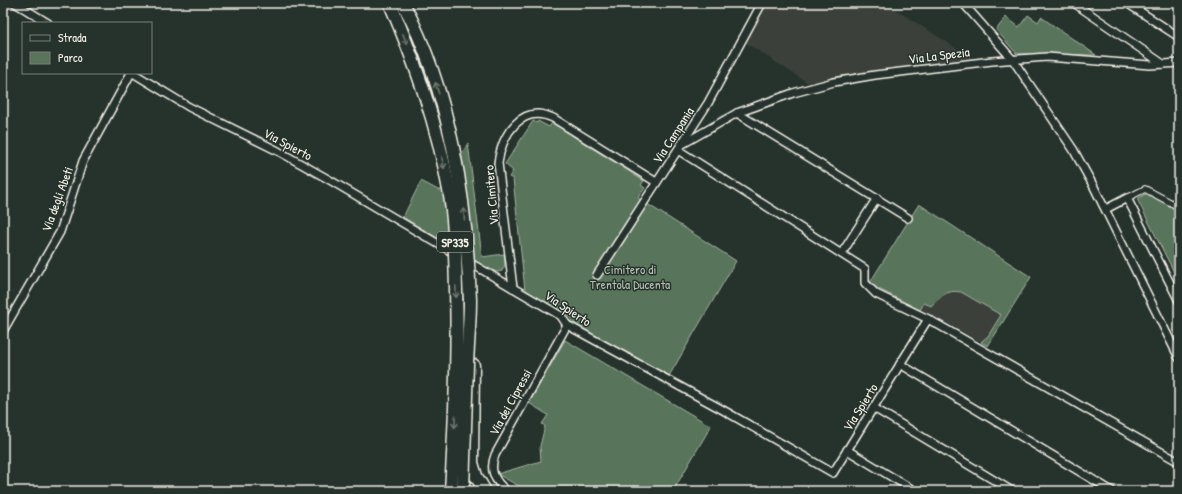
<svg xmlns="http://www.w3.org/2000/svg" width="1182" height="494" font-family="'Patrick Hand',sans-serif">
	<rect width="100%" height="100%" fill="#26332d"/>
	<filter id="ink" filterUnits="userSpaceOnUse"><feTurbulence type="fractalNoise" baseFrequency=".025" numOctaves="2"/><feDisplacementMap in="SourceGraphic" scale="8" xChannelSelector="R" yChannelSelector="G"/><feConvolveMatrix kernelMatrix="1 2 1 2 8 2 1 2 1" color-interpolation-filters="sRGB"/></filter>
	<g filter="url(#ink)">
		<g fill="#3b403a">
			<path d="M 767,3 L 885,3 L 973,59 L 875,70 L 811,85 L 746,43 Z"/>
			<path d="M 955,291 L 961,292 L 1001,315 L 988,336 L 981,342 L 920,310 L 925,303 L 930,306 L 932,305 L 945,293 Z"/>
		</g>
		<g fill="#59745b" stroke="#a6b2a2">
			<path d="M 1028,15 L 1038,22 L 1041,17 L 1096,55 L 1017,54 L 996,30 L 1006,17 L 1019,27 Z"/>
			<path d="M 533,121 L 537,123 L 538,121 L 549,127 L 552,123 L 644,181 L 641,185 L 645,188 L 638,198 L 736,261 L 669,376 L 570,323 L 572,318 L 525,290 L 513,179 L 509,177 L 513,171 L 505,164 Z"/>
			<path d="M 468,143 L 482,257 L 504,254 L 505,265 L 502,271 L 497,272 L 485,267 L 403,217 L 421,181 L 440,191 Z"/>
			<path d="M 1147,193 L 1179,211 L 1179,282 L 1137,199 Z"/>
			<path d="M 919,204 L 1031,277 L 988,346 L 981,342 L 988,336 L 1001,315 L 961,292 C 946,289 941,297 931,306 L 924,303 L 920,310 L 869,284 Z"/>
			<path d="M 565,340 L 711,426 L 673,491 L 528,491 L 497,474 L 541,461 L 540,446 L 545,426 L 542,424 L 548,415 L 529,403 Z"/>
		</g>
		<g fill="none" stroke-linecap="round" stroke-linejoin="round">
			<g stroke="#f4f1e8" stroke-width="8">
				<path id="pedestrian" d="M 1127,198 L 1145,189 L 1179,207"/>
			</g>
			<g stroke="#f4f1e8" stroke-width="10">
				<g id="minor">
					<path d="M 15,3 L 48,23"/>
					<path d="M 963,3 L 1013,60 L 1073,149 L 1094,187 L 1179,358"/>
					<path d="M 1074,3 L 1163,64"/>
					<path d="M 1127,3 L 1179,37"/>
					<path d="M 133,73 L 189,107 L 278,151 L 328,179 L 457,255"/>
					<path d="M 737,113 L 908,218"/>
					<path d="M 681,145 L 737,113 L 793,93 L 834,82 L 875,75 L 992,61 L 1047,57 L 1150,65 L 1179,63"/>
					<path d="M 678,150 L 865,269 L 865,283 L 876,294 L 928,319 L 1179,462"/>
					<path d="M 1106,209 L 1127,198 L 1179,301"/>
					<path d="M 842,253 L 877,198"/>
					<path d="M 467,261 L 561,316 L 567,325 L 723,410 L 833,473 L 928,319"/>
					<path d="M 597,275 L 708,103 L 762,3"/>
					<path d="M 513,288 L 498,163 C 502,135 521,103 553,118 L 656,182"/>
					<path d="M 3,331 L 60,232 L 83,161 L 131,73"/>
					<path d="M 900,364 L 1112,491"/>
					<path d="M 874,408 L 1012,491"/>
					<path d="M 847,450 L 915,491"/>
					<path d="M 507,491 C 494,481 489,470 495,455 L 567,325"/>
				</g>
			</g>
			<g stroke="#f4f1e8" stroke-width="15">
				<path id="trunk" d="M 473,365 L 472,463 L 476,476 L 485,491"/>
			</g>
			<use href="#pedestrian" stroke="#26332d" stroke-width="5.5"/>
			<use href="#minor" stroke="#26332d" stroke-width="7"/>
			<use href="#trunk" stroke="#26332d" stroke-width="12"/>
			<g stroke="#f4f1e8" stroke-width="15" stroke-linecap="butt">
				<g id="trunk-bridge">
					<path d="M 390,3 C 416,65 437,123 449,190 C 455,222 455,256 456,289 C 458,356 455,424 451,491"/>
					<path d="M 403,3 C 451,94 466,198 470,300 C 470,321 468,342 467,364 C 466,406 464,449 463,491"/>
				</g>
			</g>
			<use href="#trunk-bridge" stroke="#26332d" stroke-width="12"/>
		</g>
		<defs><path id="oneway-shaft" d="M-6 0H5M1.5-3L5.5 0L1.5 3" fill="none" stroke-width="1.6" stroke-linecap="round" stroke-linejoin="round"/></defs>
		<g stroke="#6e766e">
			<use href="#oneway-shaft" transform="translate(405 39) rotate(67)"/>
			<use href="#oneway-shaft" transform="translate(437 88) rotate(-108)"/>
			<use href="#oneway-shaft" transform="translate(443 163) rotate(78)"/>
			<use href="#oneway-shaft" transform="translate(464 214) rotate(-94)"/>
			<use href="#oneway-shaft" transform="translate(456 292) rotate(88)"/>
			<use href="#oneway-shaft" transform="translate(455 422) rotate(94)"/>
		</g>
	</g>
	<g text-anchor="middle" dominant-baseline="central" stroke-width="3" stroke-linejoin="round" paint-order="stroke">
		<rect fill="#26332d" stroke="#b6b8b0" stroke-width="1" x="437" y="232" width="36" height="20" rx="3"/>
		<g font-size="12" font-weight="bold" fill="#f4f1e8">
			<text x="455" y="242">SP335</text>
		</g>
		<g font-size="13" fill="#f4f1e8" stroke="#26332d">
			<text transform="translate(939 55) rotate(-7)">Via La Spezia</text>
			<text transform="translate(673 135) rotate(-57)">Via Campania</text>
			<text transform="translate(288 144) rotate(28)">Via Spierto</text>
			<text transform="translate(491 195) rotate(-95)">Via Cimitero</text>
			<text transform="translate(57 199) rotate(-70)">Via degli Abeti</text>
			<text transform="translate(568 308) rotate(34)">Via Spierto</text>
			<text transform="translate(510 402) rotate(-61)">Via dei Cipressi</text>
			<text transform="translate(860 407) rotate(-58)">Via Spierto</text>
		</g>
		<g font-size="13" fill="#b6bfb0" stroke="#26332d">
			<text x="630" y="269">Cimitero di<tspan x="630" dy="15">Trentola Ducenta</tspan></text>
		</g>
	</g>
	<rect width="1182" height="494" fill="none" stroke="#26332d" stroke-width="16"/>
	<rect x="8" y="8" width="1166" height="478" fill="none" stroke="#f4f1e8" stroke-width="1.5" filter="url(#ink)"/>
	<rect x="22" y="22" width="130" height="52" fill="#26332d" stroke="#787f78"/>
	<rect x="30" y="35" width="20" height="6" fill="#26332d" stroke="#787f78"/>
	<text x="58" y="42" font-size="12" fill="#f4f1e8">Strada</text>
	<rect x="30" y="52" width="20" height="12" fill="#59745b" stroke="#787f78"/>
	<text x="58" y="62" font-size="12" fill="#f4f1e8">Parco</text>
</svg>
